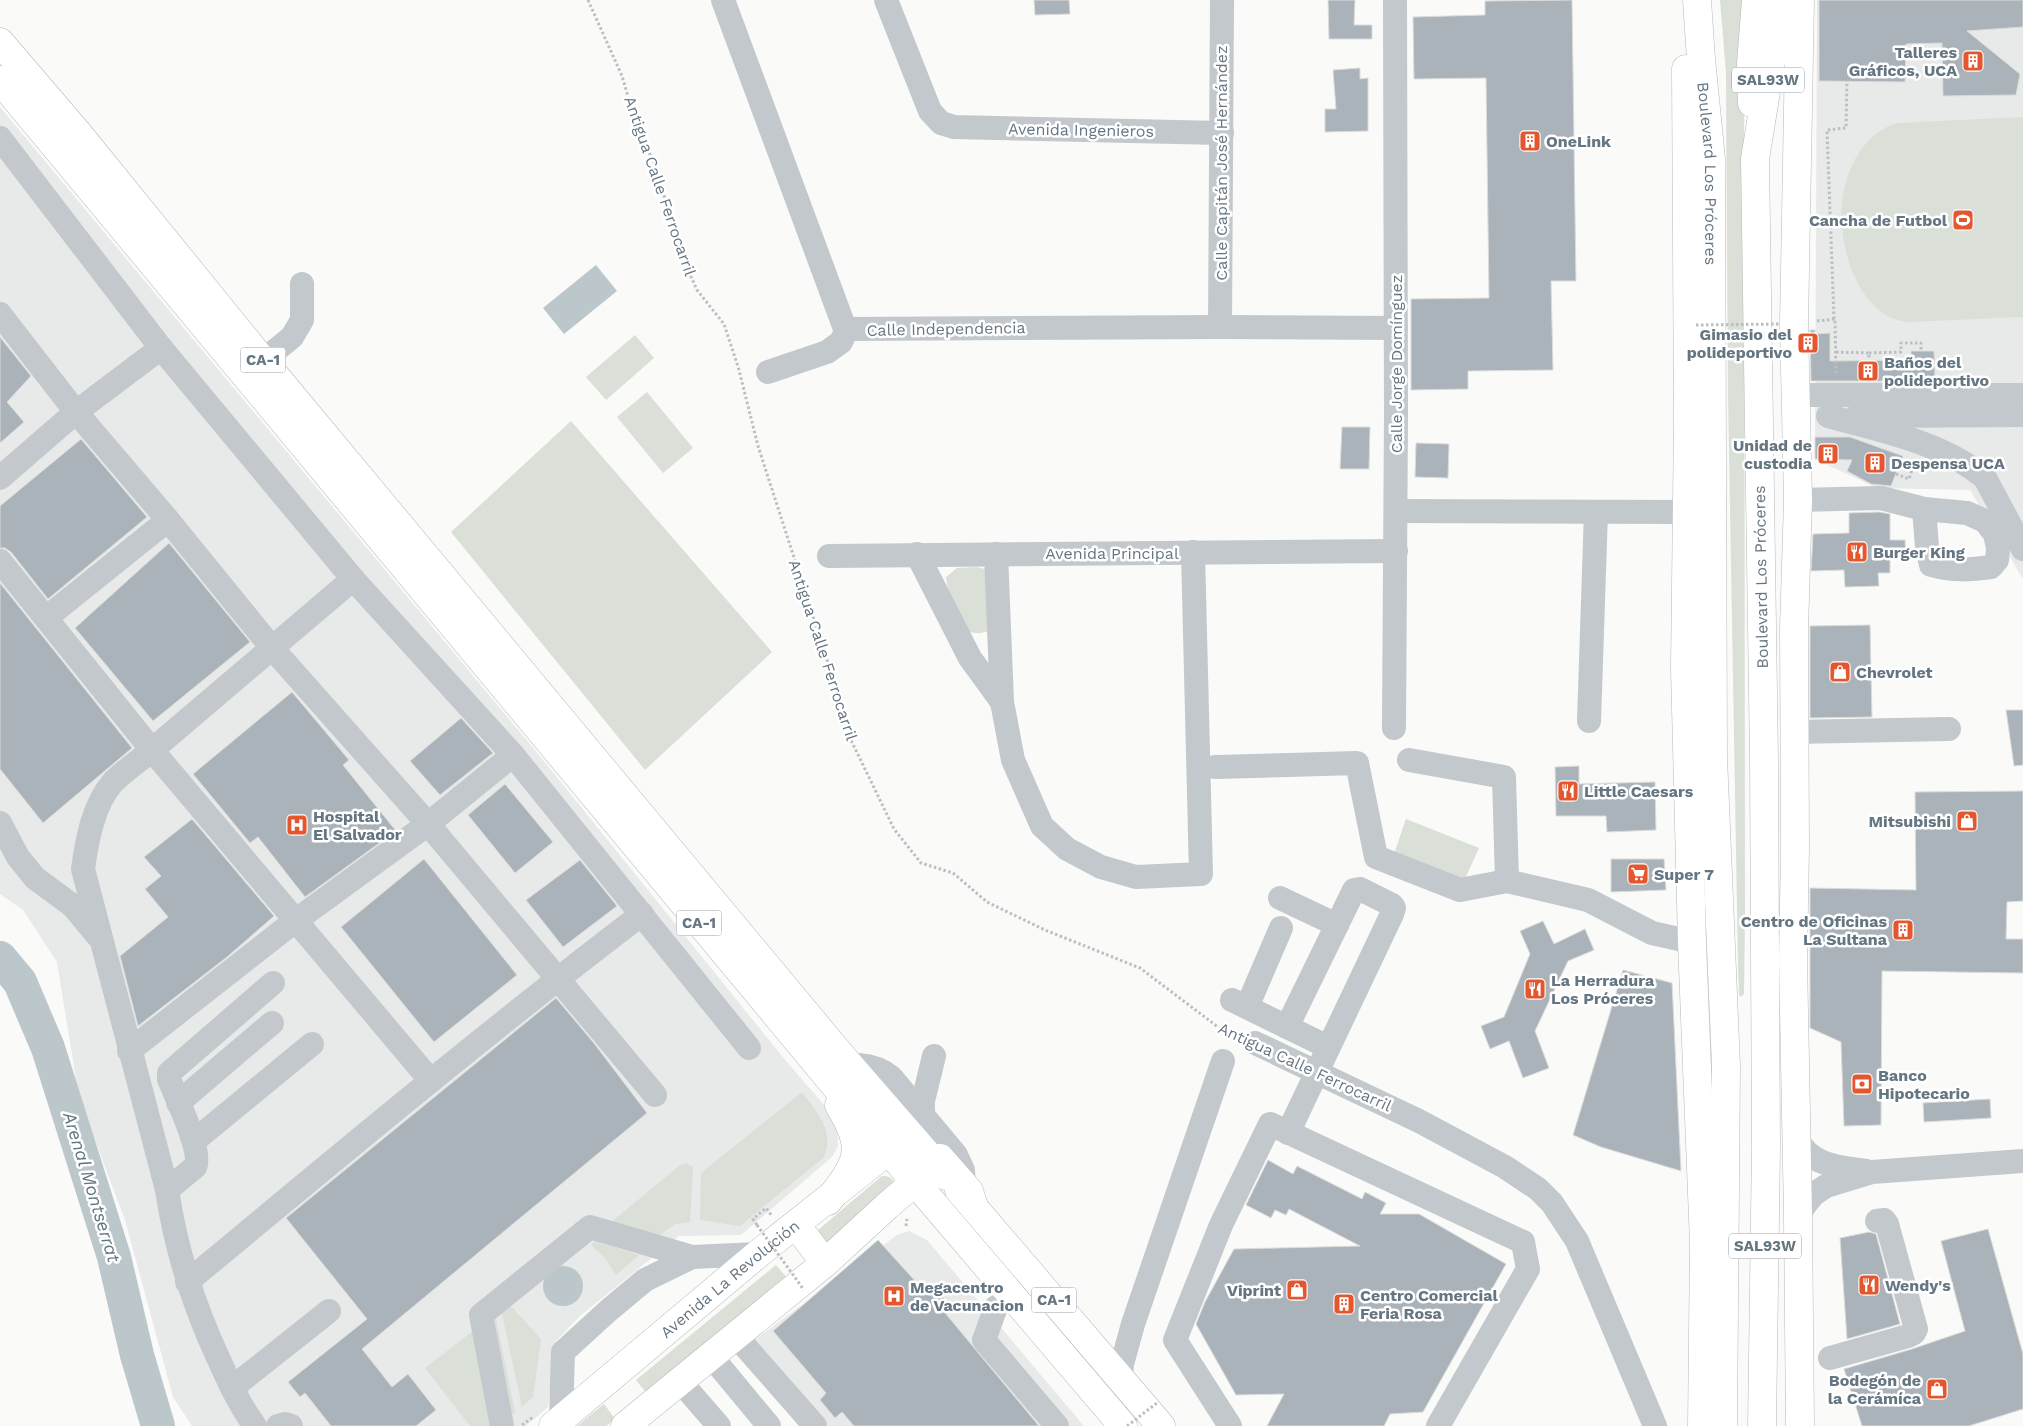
<svg xmlns="http://www.w3.org/2000/svg" width="2023" height="1426" font-family="'Work Sans',sans-serif">
	<rect width="100%" height="100%" fill="#fafaf8"/>
	<g fill="#e8e9e9">
		<path d="M 1817,0 L 2023,0 L 2023,579 L 1970,490 L 1877,488 L 1815,459 Z"/>
		<path d="M 0,107 L 539,755 L 786,1061 L 831,1113 L 837,1126 L 838,1146 L 832,1157 L 741,1235 L 679,1236 L 580,1316 L 556,1341 L 548,1407 L 526,1426 L 192,1426 L 173,1397 L 125,1220 L 79,1098 L 57,962 L 23,910 L 0,894 Z"/>
		<path d="M 909,1231 L 927,1240 L 1084,1426 L 799,1426 L 738,1352 L 897,1235 Z"/>
	</g>
	<g fill="#dadfd7">
		<path d="M 1720,0 L 1749,0 L 1744,65 L 1745,913 L 1744,994 L 1741,997 L 1739,995 L 1738,963 L 1728,394 L 1726,73 Z"/>
		<path d="M 2023,117 L 2023,317 L 1908,322 C 1858,318 1837,243 1842,202 C 1845,170 1865,130 1899,123 Z"/>
		<path d="M 635,335 L 654,358 L 606,400 L 586,377 Z"/>
		<path d="M 647,392 L 693,448 L 663,473 L 617,417 Z"/>
		<path d="M 571,421 L 772,652 L 645,770 L 451,532 Z"/>
		<path d="M 976,567 L 985,569 L 991,630 C 955,645 950,602 946,577 L 957,568 Z"/>
		<path d="M 1406,819 L 1479,848 L 1463,883 L 1394,854 Z"/>
		<path d="M 802,1092 C 817,1113 835,1130 824,1157 L 740,1226 L 700,1220 L 701,1173 Z"/>
		<path d="M 686,1163 L 693,1167 L 690,1222 L 675,1224 L 649,1243 L 603,1229 L 680,1165 Z"/>
		<path d="M 882,1176 C 890,1176 893,1178 895,1185 L 827,1244 L 817,1237 L 818,1230 Z"/>
		<path d="M 595,1241 L 639,1255 L 616,1275 L 605,1258 L 591,1245 Z"/>
		<path d="M 776,1265 L 788,1279 L 647,1394 L 636,1380 Z"/>
		<path d="M 509,1304 L 541,1339 L 533,1397 L 522,1407 L 501,1309 Z"/>
		<path d="M 495,1314 L 515,1412 L 497,1426 L 470,1426 L 425,1368 Z"/>
		<path d="M 604,1404 L 615,1419 L 606,1426 L 577,1426 Z"/>
	</g>
	<g fill="#bbc7cb">
		<path d="M 596,265 L 617,291 L 564,334 L 543,308 Z"/>
		<circle cx="563" cy="1286" r="20"/>
	</g>
	<g fill="none" stroke-linecap="round" stroke-linejoin="round">
		<path stroke="#bbc7cb" stroke-width="34" d="M 0,958 L 20,982 L 48,1048 L 114,1257 L 137,1355 L 158,1426"/>
	</g>
	<g fill="#aab3b9" stroke="#dcdcda">
		<path d="M 1034,0 L 1069,0 L 1070,14 L 1035,15 Z"/>
		<path d="M 1328,0 L 1355,0 L 1354,25 L 1372,25 L 1372,39 L 1329,39 Z"/>
		<path d="M 1572,0 L 1576,281 L 1551,281 L 1553,370 L 1468,371 L 1468,389 L 1411,390 L 1411,299 L 1489,298 L 1486,78 L 1414,79 L 1413,17 L 1485,15 L 1485,1 Z"/>
		<path d="M 1819,0 L 2023,0 L 2023,27 L 1967,31 L 2020,74 L 2016,95 L 1943,96 L 1942,43 L 1906,44 L 1905,82 L 1819,81 Z"/>
		<path d="M 1360,68 L 1360,79 L 1368,78 L 1368,131 L 1325,132 L 1325,109 L 1336,109 L 1333,70 Z"/>
		<path d="M 1810,330 L 1815,330 L 1815,334 L 1830,333 L 1830,361 L 1911,360 L 1911,351 L 1934,351 L 1935,378 L 1890,378 L 1890,381 L 1811,381 Z"/>
		<path d="M 0,337 L 31,376 L 7,402 L 24,422 L 0,443 Z"/>
		<path d="M 1342,427 L 1370,427 L 1369,469 L 1340,469 Z"/>
		<path d="M 1815,437 L 1850,437 L 1903,456 L 1891,486 L 1871,484 L 1847,471 L 1852,460 L 1815,459 Z"/>
		<path d="M 81,439 L 147,517 L 48,599 L 11,552 L 5,548 L 0,548 L 0,506 Z"/>
		<path d="M 1416,443 L 1449,444 L 1448,478 L 1415,477 Z"/>
		<path d="M 1879,512 L 1890,514 L 1890,540 L 1905,540 L 1906,559 L 1890,559 L 1890,573 L 1878,573 L 1879,586 L 1845,587 L 1844,570 L 1811,571 L 1813,534 L 1849,533 L 1849,513 Z"/>
		<path d="M 169,543 L 250,642 L 153,721 L 75,628 Z"/>
		<path d="M 0,583 L 132,748 L 43,823 L 0,769 Z"/>
		<path d="M 1870,625 L 1872,717 L 1810,718 L 1810,626 Z"/>
		<path d="M 292,692 L 349,760 L 343,765 L 396,831 L 305,897 L 258,837 L 250,843 L 193,774 Z"/>
		<path d="M 2006,710 L 2023,710 L 2023,765 L 2014,766 Z"/>
		<path d="M 461,718 L 493,753 L 440,795 L 410,761 Z"/>
		<path d="M 1579,766 L 1579,784 L 1655,782 L 1656,830 L 1607,832 L 1606,816 L 1556,816 L 1555,767 Z"/>
		<path d="M 505,784 L 553,842 L 515,873 L 468,815 Z"/>
		<path d="M 2023,791 L 2023,901 L 2007,902 L 2006,939 L 2023,939 L 2023,973 L 1882,971 L 1881,1125 L 1844,1126 L 1841,1042 L 1810,1028 L 1810,888 L 1916,890 L 1915,792 Z"/>
		<path d="M 192,819 L 274,916 L 227,957 L 138,1026 L 120,956 L 168,917 L 145,889 L 161,876 L 144,857 Z"/>
		<path d="M 424,859 L 517,975 L 434,1042 L 341,927 Z"/>
		<path d="M 1611,859 L 1664,859 L 1666,890 L 1611,892 Z"/>
		<path d="M 580,860 L 617,906 L 563,947 L 526,900 Z"/>
		<path d="M 1543,921 L 1554,944 L 1585,929 L 1594,950 L 1568,961 L 1535,1031 L 1549,1068 L 1523,1078 L 1509,1041 L 1490,1049 L 1481,1026 L 1504,1017 L 1530,954 L 1520,931 Z"/>
		<path d="M 1623,970 L 1672,983 L 1681,1171 L 1601,1147 L 1573,1135 Z"/>
		<path d="M 556,998 L 593,1042 L 647,1113 L 362,1349 L 392,1387 L 408,1374 L 436,1410 L 416,1426 L 331,1426 L 305,1393 L 300,1397 L 288,1382 L 367,1319 L 286,1218 Z"/>
		<path d="M 1990,1099 L 1991,1118 L 1924,1122 L 1923,1103 Z"/>
		<path d="M 1268,1160 L 1293,1174 L 1297,1166 L 1362,1199 L 1365,1192 L 1386,1203 L 1380,1214 L 1419,1214 L 1506,1264 L 1423,1412 L 1390,1414 L 1384,1426 L 1267,1426 L 1284,1394 L 1236,1395 L 1196,1324 L 1205,1302 L 1234,1249 L 1360,1246 L 1289,1209 L 1286,1215 L 1275,1210 L 1271,1218 L 1246,1205 Z"/>
		<path d="M 1988,1229 L 2023,1354 L 2023,1409 L 1969,1426 L 1862,1426 L 1844,1369 L 1912,1349 L 1965,1331 L 1941,1241 Z"/>
		<path d="M 1869,1232 L 1876,1234 L 1900,1324 L 1847,1339 L 1840,1238 Z"/>
		<path d="M 878,1240 L 927,1294 L 934,1286 L 951,1307 L 946,1314 L 1039,1426 L 854,1426 L 842,1412 L 835,1418 L 820,1400 L 826,1393 L 773,1331 Z"/>
	</g>
	<g fill="none" stroke-linecap="round" stroke-linejoin="round">
		<g stroke="#b5babe" stroke-width="29">
			<g id="major">
				<path d="M 915,1182 L 1123,1426"/>
				<path d="M 959,1190 L 1161,1426"/>
				<path d="M 796,1225 L 825,1263"/>
				<path id="s1" d="M 553,1426 L 758,1254 L 908,1135"/>
				<path d="M 625,1426 L 825,1263 L 887,1206 L 934,1166"/>
			</g>
		</g>
		<g stroke="#b4b9bd" stroke-width="29">
			<g id="highway">
				<path id="s2" d="M 1697,0 L 1701,59 L 1711,159 L 1713,757 L 1726,1066 L 1723,1426"/>
				<path d="M 0,42 L 77,132 L 263,361 L 839,1053 L 946,1176"/>
				<path d="M 1686,69 L 1688,420 L 1685,668 L 1692,942 L 1704,1243 L 1702,1426"/>
				<path d="M 0,80 L 915,1182"/>
				<path d="M 1752,103 L 1751,64 L 1756,0"/>
				<path d="M 940,1158 L 969,1191 L 974,1207"/>
				<path d="M 828,1201 C 859,1161 866,1150 839,1105"/>
				<path d="M 1762,1426 L 1766,1148 L 1764,760 L 1755,159 L 1781,0"/>
				<path d="M 1800,1426 L 1798,1216 L 1793,960 L 1795,847 L 1794,629 L 1798,500 L 1794,324 L 1800,0"/>
			</g>
		</g>
		<g stroke="#bbbfc2" stroke-width="3" stroke-dasharray="2.5 2.5" stroke-linecap="butt">
			<path d="M 588,0 L 622,76 L 637,127 L 655,165 L 681,254 L 697,290 L 724,324 L 739,370 L 758,446 L 830,669 L 847,732 L 894,829 L 921,863 L 953,873 L 987,902 L 1045,930 L 1140,968 L 1218,1027 L 1238,1036"/>
			<path d="M 1834,319 L 1827,130 L 1846,128 L 1847,81"/>
			<path d="M 1817,321 L 1835,319 L 1836,374"/>
			<path d="M 1836,352 L 1869,353 L 1869,361"/>
			<path d="M 1869,353 L 1901,352 L 1901,343 L 1921,343 L 1921,351"/>
			<path d="M 1896,474 L 1909,479 L 1914,463"/>
			<path d="M 757,1225 L 753,1219 L 766,1208 L 772,1216"/>
			<path d="M 906,1226 L 907,1219"/>
			<path d="M 522,1425 L 533,1417"/>
		</g>
		<g stroke="#c3c8cc" stroke-width="24">
			<path d="M 723,0 L 844,326 L 847,329 L 1220,327 L 1396,328"/>
			<path d="M 886,0 L 930,111 L 941,123 L 954,127 L 1222,133"/>
			<path d="M 0,138 L 161,348 L 353,579 L 513,755 L 749,1048"/>
			<path d="M 0,314 L 76,412 L 168,520 L 272,648 L 428,824 L 655,1095"/>
			<path d="M 1220,327 L 1222,0"/>
			<path d="M 249,372 L 292,337 L 302,320 L 302,284"/>
			<path d="M 768,372 L 827,352 L 841,342 L 847,329"/>
			<path d="M 1796,395 L 2023,395"/>
			<path d="M 1828,416 C 1881,431 1942,442 1985,478 L 2023,549"/>
			<path d="M 1857,416 L 2023,415"/>
			<path d="M 0,478 L 76,412 L 161,348"/>
			<path d="M 1798,500 L 1881,498 L 1924,509 L 1967,513 L 1985,521 L 1995,534 L 1998,548 L 1997,560 L 1991,567 C 1969,570 1953,571 1931,565 L 1927,547 L 1924,509"/>
			<path d="M 1396,511 L 1687,512"/>
			<path d="M 917,554 L 970,658 L 1002,702"/>
			<path d="M 996,554 L 1002,702 L 1013,760 L 1042,826 L 1067,849 L 1101,867 L 1136,877 L 1201,874 L 1193,552"/>
			<path d="M 829,556 L 1396,551"/>
			<path d="M 0,561 L 152,750 L 431,1081"/>
			<path d="M 46,618 L 168,520"/>
			<path d="M 1589,721 L 1596,512"/>
			<path d="M 1394,728 L 1396,414 L 1395,0"/>
			<path d="M 1793,732 L 1949,729"/>
			<path d="M 1409,760 L 1504,777 L 1507,881 L 1588,900 L 1652,933 L 1692,942"/>
			<path d="M 1215,767 L 1357,763 L 1376,857 L 1460,890 L 1507,881"/>
			<path d="M 0,823 L 18,857 L 35,878 L 73,906 L 97,935"/>
			<path d="M 1280,898 L 1337,925"/>
			<path d="M 1232,1000 L 1328,1047"/>
			<path d="M 1247,1007 L 1281,928"/>
			<path d="M 1287,1027 L 1354,890 L 1360,889 L 1392,905 L 1394,908 L 1392,914 L 1288,1133"/>
			<path d="M 1255,1043 L 1419,1121 L 1505,1167 L 1538,1189 L 1552,1203 L 1577,1241 L 1655,1426"/>
			<path d="M 129,1051 L 295,921 L 428,824 L 513,755"/>
			<path d="M 859,1065 C 872,1066 881,1069 891,1077 L 956,1155 L 963,1170 L 964,1185"/>
			<path d="M 178,1103 L 272,1023"/>
			<path d="M 923,1115 L 923,1101 L 934,1056"/>
			<path d="M 1796,1138 C 1811,1166 1838,1167 1866,1171"/>
			<path d="M 194,1141 L 312,1044"/>
			<path d="M 167,1190 L 195,1167 C 203,1152 176,1097 169,1079 L 169,1073 L 273,983"/>
			<path d="M 1798,1216 L 1805,1205 L 1814,1194 L 1826,1186 L 1872,1172 L 2023,1161"/>
			<path d="M 187,1282 C 338,1157 487,1032 642,914"/>
			<path d="M 996,1307 L 984,1340 L 1057,1426"/>
			<path d="M 736,1336 L 815,1426"/>
			<path d="M 711,1356 L 769,1426"/>
			<path d="M 1830,1358 L 1908,1336 L 1914,1333 L 1916,1329 L 1887,1224 L 1884,1220 L 1877,1221"/>
			<path d="M 1121,1378 L 1122,1364 L 1133,1324 L 1223,1061"/>
			<path d="M 679,1380 L 719,1426"/>
			<path d="M 232,1388 L 329,1311"/>
			<path d="M 561,1419 L 563,1352 L 609,1310 L 645,1280 L 692,1257 L 758,1254"/>
			<path d="M 255,1426 C 240,1406 230,1384 220,1362 C 194,1307 176,1250 167,1190 L 83,869 C 87,840 93,805 113,782 C 125,770 139,761 152,750 L 353,579"/>
			<path d="M 278,1426 L 285,1424 L 291,1426"/>
			<path d="M 502,1426 L 481,1315 L 590,1227 L 692,1257"/>
			<path d="M 1230,1426 L 1175,1340 L 1221,1225 L 1270,1124 L 1523,1242 L 1528,1269 L 1438,1426"/>
		</g>
		<use href="#major" stroke="#fff" stroke-width="28"/>
		<use href="#highway" stroke="#fff" stroke-width="28"/>
		<g stroke="#bbbfc2" stroke-width="3" stroke-dasharray="2.5 2.5" stroke-linecap="butt">
			<path d="M 1696,325 L 1779,324"/>
			<path d="M 757,1225 L 804,1290"/>
			<path d="M 1127,1426 L 1157,1403"/>
		</g>
	</g>
	<defs>
		<g id="building-square" transform="scale(1.125)"><rect x="-9" y="-9" width="18" height="18" rx="4" fill="#e4572e" stroke="#fff"/><path d="M-4-6H4V6H1V3H-1V6H-4ZM-2.5-4.3h1.7v1.8h-1.7ZM.8-4.3h1.7v1.8H.8ZM-2.5-1h1.7V.8h-1.7ZM.8-1h1.7V.8H.8Z" fill="#fff"/></g>
		<g id="stadium-square" transform="scale(1.125)"><rect x="-9" y="-9" width="18" height="18" rx="4" fill="#e4572e" stroke="#fff"/><path d="M0-5a6.5 5 0 1 0 0 10a6.5 5 0 1 0 0-10ZM-3.5-1.8h7v3.6h-7Z" fill="#fff"/></g>
		<g id="restaurant-square" transform="scale(1.125)"><rect x="-9" y="-9" width="18" height="18" rx="4" fill="#e4572e" stroke="#fff"/><path d="M-5-6h1v4h1v-4h1v4h1v-4h1v5L-1.5 .5V6h-2V.5L-5-1ZM5-6V6H3V1.5H1.5Q1.5-4 5-6Z" fill="#fff"/></g>
		<g id="shop-square" transform="scale(1.125)"><rect x="-9" y="-9" width="18" height="18" rx="4" fill="#e4572e" stroke="#fff"/><path d="M-5-2.5h2.3a2.7 3.5 0 0 1 5.4 0H5L5.5 6h-11ZM-1.5-2.5h3a1.5 2.3 0 0 0-3 0Z" fill="#fff"/></g>
		<g id="hospital-square" transform="scale(1.125)"><rect x="-9" y="-9" width="18" height="18" rx="4" fill="#e4572e" stroke="#fff"/><path d="M-5-5h3v3.5h4V-5h3V5h-3V1.5h-4V5h-3Z" fill="#fff"/></g>
		<g id="supermarket-square" transform="scale(1.125)"><rect x="-9" y="-9" width="18" height="18" rx="4" fill="#e4572e" stroke="#fff"/><path d="M-6-5.5h2.5l.6 2H6L4.5 2H-2.5L-4.4-4H-6ZM-1.5 3.2a1.3 1.3 0 1 0 .1 0ZM3 3.2a1.3 1.3 0 1 0 .1 0Z" fill="#fff"/></g>
		<g id="bank-square" transform="scale(1.125)"><rect x="-9" y="-9" width="18" height="18" rx="4" fill="#e4572e" stroke="#fff"/><path d="M-6-4H6V4H-6ZM0-2.3a2.3 2.3 0 1 0 0 4.6a2.3 2.3 0 1 0 0-4.6Z" fill="#fff"/></g>
	</defs>
	<g fill-rule="evenodd">
		<use href="#building-square" x="1973" y="61"/>
		<use href="#building-square" x="1530" y="141"/>
		<use href="#stadium-square" x="1963" y="220"/>
		<use href="#building-square" x="1808" y="343"/>
		<use href="#building-square" x="1868" y="371"/>
		<use href="#building-square" x="1828" y="454"/>
		<use href="#building-square" x="1875" y="463"/>
		<use href="#restaurant-square" x="1857" y="552"/>
		<use href="#shop-square" x="1840" y="672"/>
		<use href="#restaurant-square" x="1568" y="791"/>
		<use href="#shop-square" x="1967" y="821"/>
		<use href="#hospital-square" x="297" y="825"/>
		<use href="#supermarket-square" x="1638" y="874"/>
		<use href="#building-square" x="1903" y="930"/>
		<use href="#restaurant-square" x="1535" y="989"/>
		<use href="#bank-square" x="1862" y="1084"/>
		<use href="#restaurant-square" x="1869" y="1285"/>
		<use href="#shop-square" x="1297" y="1290"/>
		<use href="#hospital-square" x="894" y="1296"/>
		<use href="#building-square" x="1344" y="1304"/>
		<use href="#shop-square" x="1937" y="1389"/>
	</g>
	<g text-anchor="middle" dominant-baseline="central" stroke-width="5" stroke-linejoin="round" paint-order="stroke">
		<g fill="#fff" stroke="#939fa8" stroke-width="1">
			<rect x="1732" y="67.5" width="72" height="25" rx="4"/>
			<rect x="240.5" y="347.5" width="45" height="25" rx="4"/>
			<rect x="676.5" y="910.5" width="45" height="25" rx="4"/>
			<rect x="1729" y="1233.5" width="72" height="25" rx="4"/>
			<rect x="1031.5" y="1287.5" width="45" height="25" rx="4"/>
		</g>
		<g font-size="15" font-weight="bold" fill="#657683">
			<text x="1768" y="80">SAL93W</text>
			<text x="263" y="360">CA-1</text>
			<text x="699" y="923">CA-1</text>
			<text x="1765" y="1246">SAL93W</text>
			<text x="1054" y="1300">CA-1</text>
		</g>
		<g font-size="16" font-weight="bold" fill="#657683" stroke="#fff" text-anchor="start">
			<text x="1957" y="52" text-anchor="end">Talleres<tspan x="1957" dy="18">Gráficos, UCA</tspan></text>
			<text x="1546" y="141">OneLink</text>
			<text x="1947" y="220" text-anchor="end">Cancha de Futbol</text>
			<text x="1792" y="334" text-anchor="end">Gimasio del<tspan x="1792" dy="18">polideportivo</tspan></text>
			<text x="1884" y="362">Baños del<tspan x="1884" dy="18">polideportivo</tspan></text>
			<text x="1812" y="445" text-anchor="end">Unidad de<tspan x="1812" dy="18">custodia</tspan></text>
			<text x="1891" y="463">Despensa UCA</text>
			<text x="1873" y="552">Burger King</text>
			<text x="1856" y="672">Chevrolet</text>
			<text x="1584" y="791">Little Caesars</text>
			<text x="313" y="816">Hospital<tspan x="313" dy="18">El Salvador</tspan></text>
			<text x="1951" y="821" text-anchor="end">Mitsubishi</text>
			<text x="1654" y="874">Super 7</text>
			<text x="1887" y="921" text-anchor="end">Centro de Oficinas<tspan x="1887" dy="18">La Sultana</tspan></text>
			<text x="1551" y="980">La Herradura<tspan x="1551" dy="18">Los Próceres</tspan></text>
			<text x="1878" y="1075">Banco<tspan x="1878" dy="18">Hipotecario</tspan></text>
			<text x="1885" y="1285">Wendy's</text>
			<text x="910" y="1287">Megacentro<tspan x="910" dy="18">de Vacunacion</tspan></text>
			<text x="1281" y="1290" text-anchor="end">Viprint</text>
			<text x="1360" y="1295">Centro Comercial<tspan x="1360" dy="18">Feria Rosa</tspan></text>
			<text x="1921" y="1380" text-anchor="end">Bodegón de<tspan x="1921" dy="18">la Cerámíca</tspan></text>
		</g>
		<g font-size="16" fill="#657683" stroke="#fff">
			<text transform="translate(1081 130) rotate(1)">Avenida Ingenieros</text>
			<text transform="translate(1221 163) rotate(-90)">Calle Capitán José Hernández</text>
			<text stroke="none"><textPath href="#s2" startOffset="174">Boulevard Los Próceres</textPath></text>
			<text transform="translate(660 186) rotate(71)">Antigua Calle Ferrocarril</text>
			<text transform="translate(946 329) rotate(-1)">Calle Independencia</text>
			<text transform="translate(1396 364) rotate(-90)">Calle Jorge Domínguez</text>
			<text x="1112" y="553">Avenida Principal</text>
			<text transform="translate(1761 577) rotate(-91)">Boulevard Los Próceres</text>
			<text transform="translate(823 650) rotate(72)">Antigua Calle Ferrocarril</text>
			<text transform="translate(1305 1067) rotate(25)">Antigua Calle Ferrocarril</text>
			<text stroke="none"><textPath href="#s1" startOffset="230">Avenida La Revolución</textPath></text>
		</g>
		<g font-size="18" font-style="italic" fill="#60757c" stroke="#fff">
			<text transform="translate(92 1187) rotate(73)">Arenal Montserrat</text>
		</g>
	</g>
</svg>
